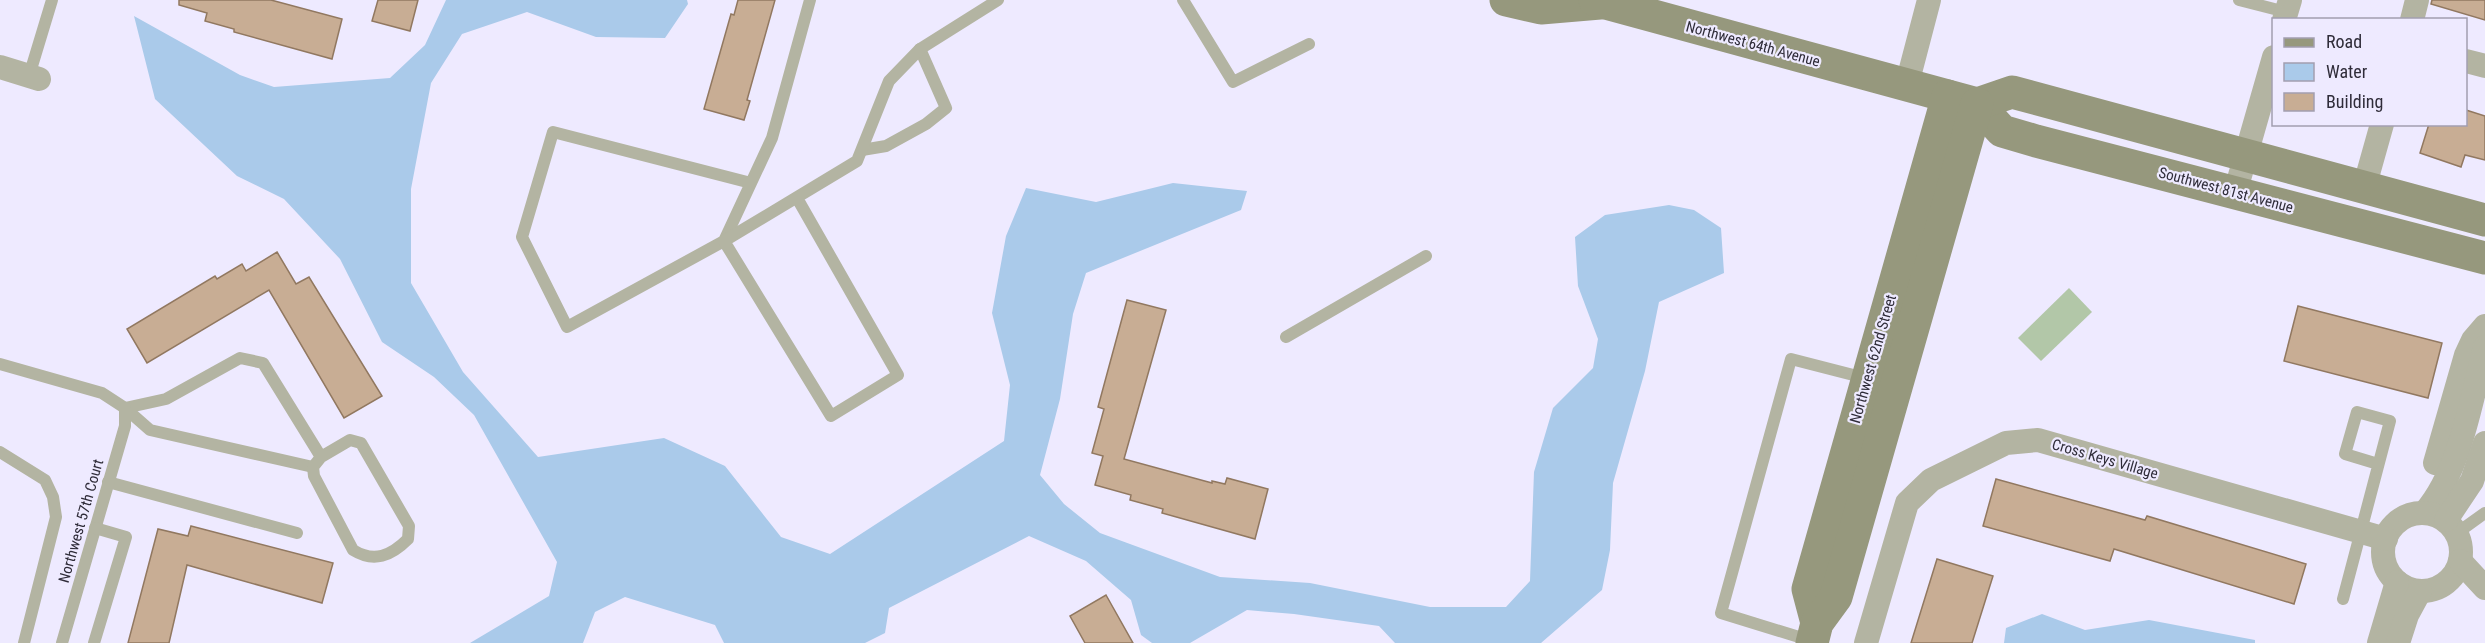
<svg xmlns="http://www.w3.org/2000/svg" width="2485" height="643" font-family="'Roboto Condensed',sans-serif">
	<rect width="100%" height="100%" fill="#eeeaff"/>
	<path fill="#b2c7a8" d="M 2069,288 L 2092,312 L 2041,361 L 2018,338 Z"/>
	<g fill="#aacaea">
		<path d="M 446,0 L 687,0 L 688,4 L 665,38 L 596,37 L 527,12 L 462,34 L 431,83 L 411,189 L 411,283 L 463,372 L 538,457 L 664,438 L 725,466 L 781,537 L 830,554 L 1004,441 L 1010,385 L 992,313 L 1006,236 L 1026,188 L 1096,202 L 1173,183 L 1247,191 L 1241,210 L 1086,273 L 1073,314 L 1060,399 L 1040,475 L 1064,504 L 1100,533 L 1220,577 L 1310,583 L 1430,607 L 1506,607 L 1530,581 L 1534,472 L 1553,408 L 1593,368 L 1598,339 L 1578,286 L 1575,237 L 1605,215 L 1669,205 L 1694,210 L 1721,228 L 1724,273 L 1659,302 L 1645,371 L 1613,483 L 1610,550 L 1602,590 L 1541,643 L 1395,643 L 1379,626 L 1294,614 L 1247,610 L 1190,643 L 1152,643 L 1141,635 L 1131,600 L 1086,561 L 1029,536 L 889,608 L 885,633 L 865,643 L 724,643 L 715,625 L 625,597 L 595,612 L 583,643 L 470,643 L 549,596 L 557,562 L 474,415 L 434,377 L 382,342 L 340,259 L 284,199 L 237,176 L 155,99 L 134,16 L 240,75 L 274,87 L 390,78 L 425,45 Z"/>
		<path d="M 2042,614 L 2085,630 L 2149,620 L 2255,640 L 2255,643 L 2004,643 L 2006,628 Z"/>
	</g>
	<g fill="#c8ad94" stroke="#917860" stroke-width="1.5">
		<path d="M 179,0 L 271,0 L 342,19 L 332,59 L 234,32 L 234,29 L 205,21 L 207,13 L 179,5 Z"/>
		<path d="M 378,0 L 418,0 L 410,31 L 372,21 Z"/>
		<path d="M 738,0 L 775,0 L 747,100 L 750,101 L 744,120 L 704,109 L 731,14 L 734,15 Z"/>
		<path d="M 2432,0 L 2485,0 L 2485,20 L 2431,4 Z"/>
		<path d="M 2466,110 L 2485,116 L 2485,160 L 2465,155 L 2461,167 L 2420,153 L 2429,124 L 2466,124 Z"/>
		<path d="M 277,252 L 296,284 L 309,277 L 382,396 L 344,418 L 269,290 L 147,363 L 127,329 L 215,276 L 217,279 L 242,264 L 246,271 Z"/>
		<path d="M 1127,300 L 1166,310 L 1124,459 L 1212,483 L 1212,481 L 1225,484 L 1227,478 L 1268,489 L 1255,539 L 1162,513 L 1163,509 L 1130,500 L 1131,495 L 1095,485 L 1103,456 L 1092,453 L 1104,409 L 1098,407 Z"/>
		<path d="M 2298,306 L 2442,343 L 2428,398 L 2284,361 Z"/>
		<path d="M 1996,479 L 2145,520 L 2147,516 L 2306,564 L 2294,604 L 2114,549 L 2110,561 L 1983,526 Z"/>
		<path d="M 191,526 L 333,563 L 322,603 L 187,565 L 169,643 L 128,643 L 158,529 L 188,536 Z"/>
		<path d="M 1937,559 L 1993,576 L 1972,643 L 1911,643 Z"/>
		<path d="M 1106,595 L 1133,643 L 1085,643 L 1070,616 Z"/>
	</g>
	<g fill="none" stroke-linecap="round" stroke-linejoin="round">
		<g stroke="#b3b4a2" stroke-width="12">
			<path d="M 1183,0 L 1233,82 L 1309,44"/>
			<path d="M 2239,0 L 2286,12"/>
			<path d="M 29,76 L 52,0"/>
			<path d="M 862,150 L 886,146 L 926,124 L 946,108 L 920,49"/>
			<path d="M 751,183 L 553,132 L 522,237 L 567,327 L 724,241 L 772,138 L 810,0"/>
			<path d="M 797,198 L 898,375 L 831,416 L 724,241 L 857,161 L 889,81 L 920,49 L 998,0"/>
			<path d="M 1286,337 L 1426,256"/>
			<path d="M 0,364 L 102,393 L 125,408 L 150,430 L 313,467"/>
			<path d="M 125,408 L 166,399 L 240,358 L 263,363 L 321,457 L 350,440 L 361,443 L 409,526 L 408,539 C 391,556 374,563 353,550 L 314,476 L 313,467 L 321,457"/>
			<path d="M 0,452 L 45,480 L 53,497 L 56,517 L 24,643"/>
			<path d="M 108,482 L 297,533"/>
			<path d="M 2457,533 L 2485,513"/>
			<path d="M 2343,599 L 2390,421 L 2357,412 L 2345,454 L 2378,464"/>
			<path d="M 1812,641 L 1721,613 L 1791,359 L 1865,378"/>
			<path d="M 62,643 L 125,426 L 125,408"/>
			<path d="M 94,643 L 126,537 L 95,528"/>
		</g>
		<g stroke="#b3b4a2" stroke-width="24">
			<path d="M 2284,20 L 2290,0"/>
			<path d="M 2412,20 L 2417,0"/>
			<path d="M 2466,61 L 2485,66"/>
			<path d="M 0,67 L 39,79"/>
			<path d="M 1907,84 L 1929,0"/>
			<path d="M 2364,188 L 2382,124"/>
			<path d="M 2235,193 L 2274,57"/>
			<path d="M 2435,463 L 2466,355 L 2473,340 L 2485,326"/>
			<path d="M 2425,512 C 2461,470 2471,399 2485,347"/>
			<circle cx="2422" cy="552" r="39"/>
			<path d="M 2446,520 L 2472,481 L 2485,443"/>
			<path d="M 2460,561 L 2485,588"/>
			<path d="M 1866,643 L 1907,503 L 1931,480 L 2006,443 L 2038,440 L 2386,539"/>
			<path d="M 2379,643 L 2397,582"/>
			<path d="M 2398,643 L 2407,615 L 2420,591"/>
		</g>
		<g stroke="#96987d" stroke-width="33">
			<path d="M 1506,0 L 1541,8 L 1600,3"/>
			<path d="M 1595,0 L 1977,104 L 2002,131 L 2036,141 L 2485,258"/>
			<path d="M 1977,104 L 2012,92 L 2485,220"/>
			<path d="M 1817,623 L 1808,589 L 1948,96"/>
			<path d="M 1812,643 L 1817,623 L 1836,597 L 1977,104"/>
		</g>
	</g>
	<g text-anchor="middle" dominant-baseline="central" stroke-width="4.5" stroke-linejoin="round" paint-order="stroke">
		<g font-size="15" fill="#2f2c39" stroke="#eeeaff">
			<text transform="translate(1753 44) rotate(15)">Northwest 64th Avenue</text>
			<text transform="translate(2226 190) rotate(15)">Southwest 81st Avenue</text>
			<text transform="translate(1873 359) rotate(-74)">Northwest 62nd Street</text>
			<text transform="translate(2105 459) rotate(16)">Cross Keys Village</text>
			<text transform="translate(81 521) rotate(-74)">Northwest 57th Court</text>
		</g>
	</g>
	<rect x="2272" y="18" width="195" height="108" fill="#eeeaff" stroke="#a29eb0" stroke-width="1.5"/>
	<rect x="2284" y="38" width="30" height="9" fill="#96987d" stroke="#a29eb0" stroke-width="1.5"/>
	<text x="2326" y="48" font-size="18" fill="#2f2c39">Road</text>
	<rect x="2284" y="63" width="30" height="18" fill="#aacaea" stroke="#a29eb0" stroke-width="1.5"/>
	<text x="2326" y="78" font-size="18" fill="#2f2c39">Water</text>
	<rect x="2284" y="93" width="30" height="18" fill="#c8ad94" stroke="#a29eb0" stroke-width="1.5"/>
	<text x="2326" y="108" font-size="18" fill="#2f2c39">Building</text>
</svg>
